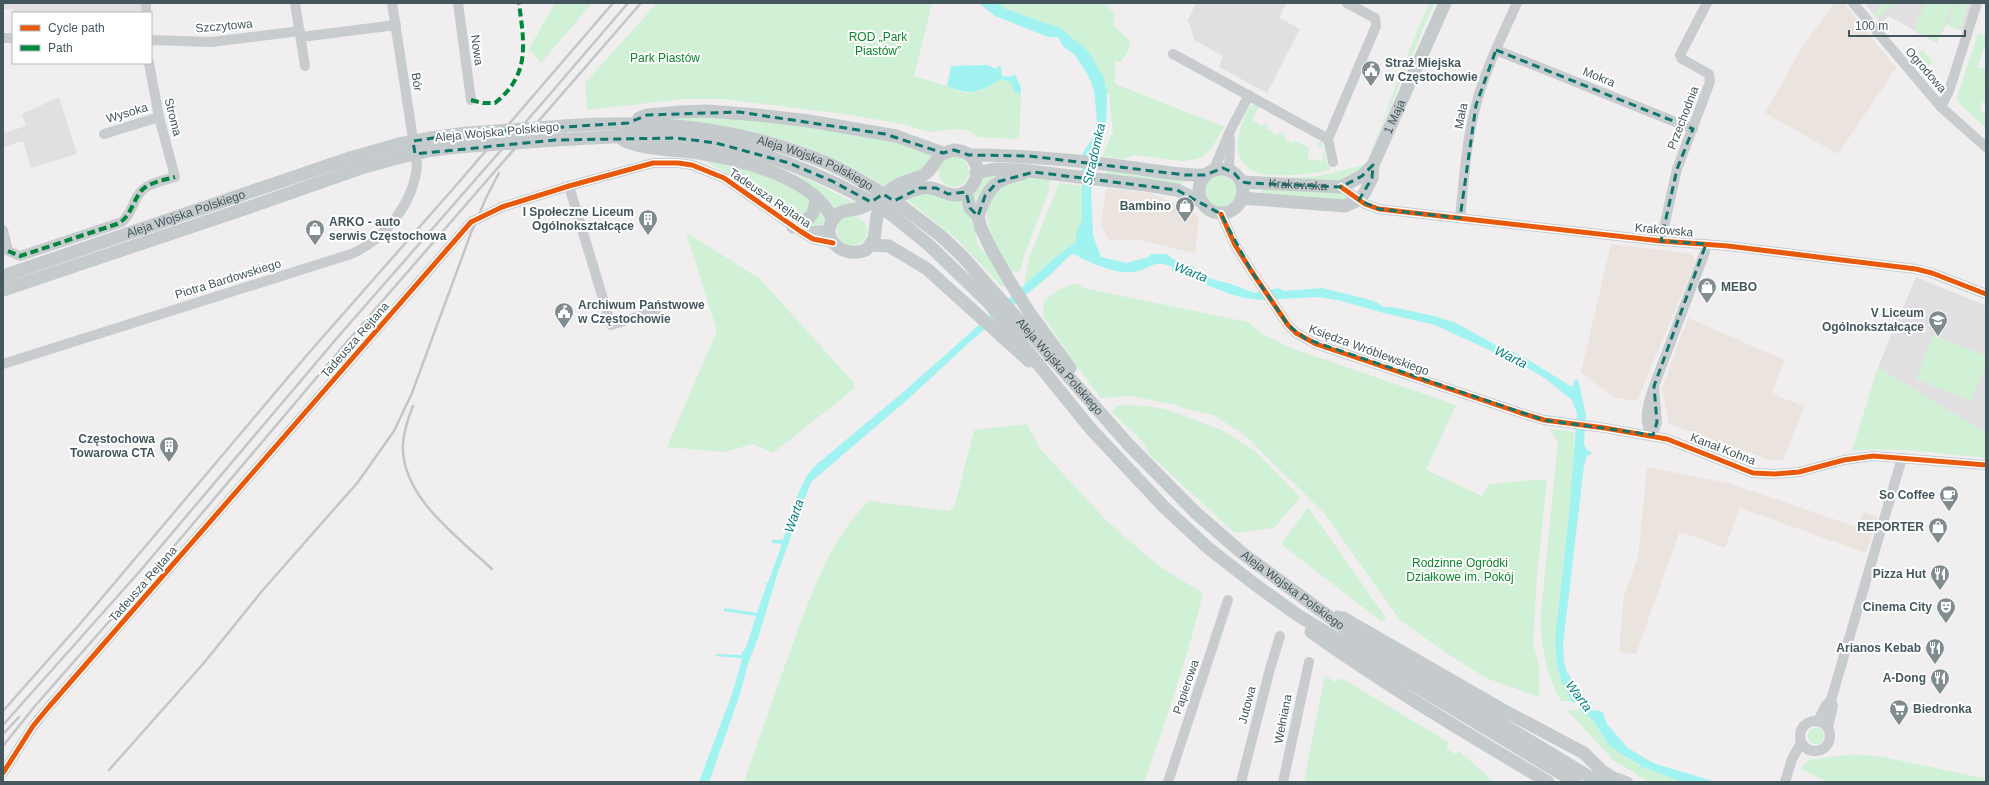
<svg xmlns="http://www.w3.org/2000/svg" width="1989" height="785" font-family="Arial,sans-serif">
	<rect width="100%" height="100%" fill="#f0eeef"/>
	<g fill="#eae3de">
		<path d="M 1834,3 L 1844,3 L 1896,68 L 1838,154 L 1765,113 L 1803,46 Z"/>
		<path d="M 1106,188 L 1149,193 L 1195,212 L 1199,219 L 1195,253 L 1140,240 L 1109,240 L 1101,225 Z"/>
		<path d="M 1611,244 L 1693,254 L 1695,262 L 1637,401 L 1613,397 L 1581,372 Z"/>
		<path d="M 1688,318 L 1784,360 L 1772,394 L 1804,406 L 1783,460 L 1771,460 L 1669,424 L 1662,388 Z"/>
		<path d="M 1647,467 L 1728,483 L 1857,527 L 1863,512 L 1878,517 L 1866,553 L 1740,508 L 1725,548 L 1687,534 L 1679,533 L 1636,654 L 1619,652 L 1624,596 L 1638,557 Z"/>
	</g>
	<g fill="#e1dfe1">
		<path d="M 3,3 L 143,3 L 144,13 L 13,13 L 12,31 L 13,9 L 3,9 Z"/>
		<path d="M 1196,3 L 1286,3 L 1279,18 L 1300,29 L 1267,93 L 1219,67 L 1223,56 L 1194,40 L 1190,24 L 1187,22 Z"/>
		<path d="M 1864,3 L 1972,3 L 1964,32 L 1946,24 L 1937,43 L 1889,16 L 1881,23 Z"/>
		<path d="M 59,97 L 77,154 L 31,168 L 23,141 L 3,147 L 3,130 L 4,133 L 26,126 L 22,114 Z"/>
		<path d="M 1916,277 L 1986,306 L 1986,433 L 1878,367 Z"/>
	</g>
	<g fill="#d0f1d5">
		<path d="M 555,3 L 592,3 L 541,63 L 529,49 Z"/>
		<path d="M 657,3 L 932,3 L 914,76 L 947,86 L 965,93 L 977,92 L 1002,79 L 1011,82 L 1013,91 L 1021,94 L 1019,139 L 978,137 L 967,130 L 952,129 L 930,132 L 902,124 L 845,114 L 724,99 L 684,99 L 587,110 L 585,83 Z"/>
		<path d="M 998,3 L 1104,3 L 1115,14 L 1113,25 L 1130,41 L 1128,51 L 1121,62 L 1115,61 L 1115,84 L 1225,127 C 1214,141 1209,161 1187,160 L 1187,162 L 1136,155 L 1122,159 L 1102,156 L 1113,131 L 1110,106 L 1110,94 L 1107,94 L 1104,78 L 1060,28 L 1006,9 Z"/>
		<path d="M 1430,3 L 1434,3 L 1369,157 L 1418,28 Z"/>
		<path d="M 1883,3 L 1896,3 L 1877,18 L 1874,15 Z"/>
		<path d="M 1919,3 L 1953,3 L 1937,43 L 1914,31 L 1924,6 Z"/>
		<path d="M 1955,3 L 1969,3 L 1960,30 L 1947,25 Z"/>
		<path d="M 1978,33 L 1986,36 L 1986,47 L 1984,47 L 1978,67 L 1986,69 L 1986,85 L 1984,89 L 1986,93 L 1986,102 L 1981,103 L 1980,106 L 1982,109 L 1981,112 L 1986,114 L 1986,128 L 1959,103 L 1957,98 Z"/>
		<path d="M 1922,50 L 1933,62 L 1922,72 L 1913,62 Z"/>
		<path d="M 1254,104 L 1259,106 L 1252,120 L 1262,126 L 1264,123 L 1269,127 L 1267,129 L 1277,135 L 1280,132 L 1284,135 L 1283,138 L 1285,137 L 1286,140 L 1292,143 L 1294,140 L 1309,148 L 1308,159 L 1322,161 L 1323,149 L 1317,145 L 1321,140 L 1327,164 L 1329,164 L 1330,170 C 1313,174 1265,180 1251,170 C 1246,167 1239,157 1238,152 C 1236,141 1243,108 1254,104 Z"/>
		<path d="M 691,117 L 728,117 L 772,121 L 890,141 L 933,155 L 926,168 L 885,187 C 819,142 737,124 658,119 Z"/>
		<circle cx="954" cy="172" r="15"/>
		<path d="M 704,160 L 768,175 L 808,197 L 811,203 L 806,215 L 797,216 L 782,210 L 758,191 Z"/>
		<path d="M 1364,165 L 1365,169 L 1342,181 L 1284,178 L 1319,176 Z"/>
		<path d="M 1107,170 L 1184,178 L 1182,185 L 1106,175 Z"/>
		<path d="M 782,171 L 805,178 L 855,203 L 848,203 L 837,209 L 825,198 Z"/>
		<path d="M 1002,171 L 977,213 C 968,184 975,181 1002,171 Z"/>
		<path d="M 1217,174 L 1227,177 L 1239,188 L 1237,199 C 1212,222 1188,186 1217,174 Z"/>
		<path d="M 1025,177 L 1050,179 L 1049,190 L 1024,256 L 1020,271 L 1012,273 C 1002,254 983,230 988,208 C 989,201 995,194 998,188 Z"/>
		<path d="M 1059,183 L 1082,186 L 1082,219 L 1076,234 L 1076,242 L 1056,257 L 1024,285 L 1029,258 Z"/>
		<path d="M 1263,189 L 1339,192 L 1353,199 L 1340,203 L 1262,196 Z"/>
		<path d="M 923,191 L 962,198 L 977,232 C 973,246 986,252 992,262 C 997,269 1000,277 1004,285 L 1002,287 L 957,239 L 905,198 Z"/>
		<path d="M 819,211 L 827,215 C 824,228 816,230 803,226 Z"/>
		<circle cx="852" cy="231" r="15"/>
		<path d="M 686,232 L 760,279 L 854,383 L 855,388 L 773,453 L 753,444 L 724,452 L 667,447 L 717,331 Z"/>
		<path d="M 1073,284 L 1080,285 L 1083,288 L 1248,322 L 1261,333 L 1291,348 L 1456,405 L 1426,470 L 1482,496 L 1489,484 L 1547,479 L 1537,575 L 1533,643 L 1539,667 L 1539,697 L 1486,678 L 1448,654 L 1400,620 L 1324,513 L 1246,436 L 1214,415 L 1183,408 L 1176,405 L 1131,396 L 1101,398 L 1076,365 L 1043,316 L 1044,301 L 1058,290 Z"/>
		<path d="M 1933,335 L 1986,356 L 1986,365 L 1971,401 L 1916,379 Z"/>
		<path d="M 1878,367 L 1986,433 L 1986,458 C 1942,454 1896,446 1852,451 Z"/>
		<path d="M 1127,405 L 1145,406 L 1165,409 L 1222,430 L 1256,452 L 1300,497 L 1274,528 L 1235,533 L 1149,454 C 1142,435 1125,427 1112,412 L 1116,406 Z"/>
		<path d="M 1027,424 L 1040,449 L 1107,521 L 1148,557 L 1168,572 L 1203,593 C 1188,657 1166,720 1144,782 L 744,782 C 761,733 778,684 796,635 C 814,588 832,536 870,500 L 883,503 L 949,511 L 955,505 L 974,430 Z"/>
		<path d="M 1549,429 L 1574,432 L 1573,481 L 1555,639 L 1557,666 L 1561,680 L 1571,701 L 1561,701 C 1546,674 1540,644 1541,613 L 1558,442 Z"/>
		<path d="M 1308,507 L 1386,618 L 1382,622 L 1281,544 Z"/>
		<path d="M 1325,676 L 1335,682 L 1341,678 L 1448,742 L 1447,749 L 1455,754 L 1459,751 L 1494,782 L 1304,782 Z"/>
		<path d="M 1576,710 C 1595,716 1598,733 1610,745 C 1619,754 1629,759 1639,764 L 1640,770 L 1643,767 L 1682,782 L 1649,782 L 1613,760 L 1568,711 Z"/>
		<circle cx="1816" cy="736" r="8"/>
		<path d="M 1855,754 L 1883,757 L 1983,778 L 1986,779 L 1986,782 L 1828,782 L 1801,769 L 1808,760 Z"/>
	</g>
	<g fill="#a0f3f1">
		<path d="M 979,3 L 998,3 L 1006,9 L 1060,28 L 1088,51 L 1104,78 L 1107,94 L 1106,128 L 1091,190 L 1093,236 L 1101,257 L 1126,263 L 1149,257 L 1150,254 L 1167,254 L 1173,259 L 1194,267 L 1198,272 L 1202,272 L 1211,279 L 1231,284 L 1255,293 L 1278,288 L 1284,291 L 1322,288 L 1367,299 L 1378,303 L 1383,307 L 1392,307 L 1434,316 L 1456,323 L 1501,348 L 1510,350 L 1527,359 L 1572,387 L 1575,380 L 1578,380 L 1586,415 L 1584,444 L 1587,450 L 1591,452 L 1591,455 L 1587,455 L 1584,466 L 1563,645 L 1564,662 L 1567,672 L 1583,696 L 1603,713 L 1607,724 L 1628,748 L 1653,763 L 1716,782 L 1682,782 L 1643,767 L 1640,770 L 1638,769 L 1641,766 L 1639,764 L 1621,754 L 1609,745 L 1591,718 L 1580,711 L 1571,701 L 1561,680 L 1557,666 L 1555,639 L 1569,515 L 1577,413 L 1572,400 L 1546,379 L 1526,367 L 1504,359 L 1500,355 L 1435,325 L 1380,312 L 1338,300 L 1317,297 L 1260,300 L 1245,298 L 1230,294 L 1172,271 L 1172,267 C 1153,258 1150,270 1133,272 C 1118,274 1099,266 1085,260 C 1079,258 1078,254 1071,254 L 1050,275 L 972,340 L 907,400 L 811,482 L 779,569 L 758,638 L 748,664 L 740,694 L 709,782 L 699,782 L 733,691 L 742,659 L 740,658 L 716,656 L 716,654 L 741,655 L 747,645 L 756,616 L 724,611 L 724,608 L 757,613 L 767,584 L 762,582 L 768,583 L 782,544 L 772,543 L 772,540 L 783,540 L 797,497 L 807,475 L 816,465 L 901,394 L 1056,257 L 1076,242 L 1076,234 L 1082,219 L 1082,154 L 1092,139 L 1097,121 L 1094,90 L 1088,75 L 1075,55 L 1063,46 L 1058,37 L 1048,37 L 995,16 Z"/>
		<path d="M 987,65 L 997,69 L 998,66 L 1001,66 L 1002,76 L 1011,77 L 1015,74 L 1021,88 L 1021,94 L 1013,91 L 1011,82 L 1002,79 C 976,92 975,97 947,86 L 951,66 Z"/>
	</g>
	<path fill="#f0eeef" d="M 1570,702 L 1596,705 L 1603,711 L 1575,709 Z"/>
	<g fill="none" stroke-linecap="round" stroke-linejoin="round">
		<g stroke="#c8ccce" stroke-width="10">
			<path d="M 146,3 L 146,13"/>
			<path d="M 295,3 L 305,66"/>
			<path d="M 458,3 L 471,100"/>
			<path d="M 1853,3 L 1941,107 L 1986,147"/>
			<path d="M 301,37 L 396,25"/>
			<path d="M 3,38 L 13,38"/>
			<path d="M 151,40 L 211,42 L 300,31"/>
			<path d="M 1496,50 L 1693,129"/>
			<path d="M 1173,54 L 1328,139"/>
			<path d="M 1941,107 L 1949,91 L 1977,3"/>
			<path d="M 104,134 L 159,117"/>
			<path d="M 1333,162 L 1328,139 L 1376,26 L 1375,18 L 1347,3"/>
			<path d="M 1214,169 L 1231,129 L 1249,95"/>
			<path d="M 1229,170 L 1230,139"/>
			<path d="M 569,186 L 611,325 L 656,311"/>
			<path d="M 1341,187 L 1365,204 L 1379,209 L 1661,241 L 1728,246 L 1916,269 L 1932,273 L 1986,294"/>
			<path d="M 1221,214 L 1235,245 L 1252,272 L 1288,325 L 1296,333 L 1316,344 L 1521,413 L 1544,420 L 1605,428 L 1667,439 L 1753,473 L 1775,474 L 1799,472 L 1844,460 L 1873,456 L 1986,465"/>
			<path d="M 1460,218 C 1464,181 1466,141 1476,105 C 1485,70 1502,36 1517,3"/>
			<path d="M 3,230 L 8,251 L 20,256 L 122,222 C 130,215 132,206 137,197 C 144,183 162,181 175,177 L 159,117 L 149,63"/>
			<path d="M 808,234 L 813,231 L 830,230"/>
			<path d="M 1661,241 L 1677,169 L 1710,82 L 1709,74 L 1682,59 L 1680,55 L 1707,3"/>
			<path d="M 3,364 L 351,254 C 385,240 414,202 417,165 L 392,3"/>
			<path d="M 1654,386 L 1657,422 L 1653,435 C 1641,423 1649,400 1654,386 L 1705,252 L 1706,244"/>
			<circle cx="1815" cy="736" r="15"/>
			<path d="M 1818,721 L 1826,705 L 1831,700 L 1902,458"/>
			<path d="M 1828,727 L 1833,706 L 1831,700"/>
			<path d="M 3,773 L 33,726 L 47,709 L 471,222 L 502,207 L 569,186 L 653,163 L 678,163 L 692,165 L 724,178 L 800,231 L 813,239 L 833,243"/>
			<path d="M 1607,780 L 1619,778 L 1628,782"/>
			<path d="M 1168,782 L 1228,600"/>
			<path d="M 1241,782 L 1270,669 L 1280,636"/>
			<path d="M 1283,782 L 1309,662"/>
			<path d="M 1785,782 L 1792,759 L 1801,743"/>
		</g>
		<g stroke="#c5cacc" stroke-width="13">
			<path d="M 639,118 L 647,115 L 680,112 L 707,111 L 758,115 L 809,121 L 896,136 L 943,153"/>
			<path id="s1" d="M 565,126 C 659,119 739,127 827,163 C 844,170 860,180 875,189"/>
			<path d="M 431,138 L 467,133"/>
			<path d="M 555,140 C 595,138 636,134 677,138 C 743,143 806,167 864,198"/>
			<path d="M 623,140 C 647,151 677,149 704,154 C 747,161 812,178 833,219"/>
			<path d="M 433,150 L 458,147"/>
			<path d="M 954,150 C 961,151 968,152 973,159 C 983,172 973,193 957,195 C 944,196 935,185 921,188 C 905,191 888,204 877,215 L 874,239 L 866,250 C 841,260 816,235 837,215 C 845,208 854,211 863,207 C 876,202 887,191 899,184 C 907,180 917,179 925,174 C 939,164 931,155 954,150 Z"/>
			<path d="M 969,155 C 1022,155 1074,160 1127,167 C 1153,170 1179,176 1205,175"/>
			<circle cx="1221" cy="191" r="22"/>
			<path d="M 976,173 L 995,169 L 1021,170 L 1146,185 L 1177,190 L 1202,202"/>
			<path id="s2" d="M 1242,182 L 1341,187 L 1362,176 L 1373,165"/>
			<path d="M 966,192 L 970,208 L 978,216 L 981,228 L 991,249 L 1010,282 L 1029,312 L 1070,368"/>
			<path id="s3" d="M 1242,198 L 1345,206 L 1360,199 L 1365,192 L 1372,178 L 1373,165 L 1445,3"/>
			<path id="s4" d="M 904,208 L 941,236 L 962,256 L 1128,444 L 1195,512 L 1242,553 L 1354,635 L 1598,782"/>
			<path d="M 892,215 L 930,246 L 988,302 L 1090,428 L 1164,507 L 1207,547 L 1253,583 L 1299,616 L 1575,782"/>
			<path d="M 978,216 C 988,190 991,180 1022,174"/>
			<path d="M 793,227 C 809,219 815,217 816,198"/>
			<path d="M 871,245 L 889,246 L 927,269 L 1029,361"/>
			<path id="s5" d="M 3,276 L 350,158 L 399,144"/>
			<path d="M 3,290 L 250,207 L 361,168 L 401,157"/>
			<path d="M 1338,617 L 1343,618 L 1501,709 L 1584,753 L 1602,771 L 1613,778"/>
			<path d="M 1311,632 C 1387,686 1467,734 1548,782"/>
		</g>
		<g stroke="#c3c6c8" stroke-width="2.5">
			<path d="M 413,406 C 408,418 404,431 403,444 C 400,496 459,538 492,569"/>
			<path d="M 3,711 L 79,625 L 307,355 L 459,182 L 613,3"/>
			<path d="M 3,725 L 140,571 L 337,338 L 544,101 L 628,3"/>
			<path d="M 3,734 L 19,717"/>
			<path d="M 3,746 L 35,706 L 148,577 L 345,344 L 641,3"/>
			<path d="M 109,770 L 203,664 L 262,591 L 358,482 L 394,431 L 412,393 L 471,233 L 486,198 L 499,173"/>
		</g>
		<g stroke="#c5cacc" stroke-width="13">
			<path d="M 467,133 L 565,126"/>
			<path d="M 399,144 L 431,138"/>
			<path d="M 458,147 L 555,140"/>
			<path d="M 401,157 L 433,150"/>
			<path d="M 875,189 L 904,208"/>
			<path d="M 864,198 L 892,215"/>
		</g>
		<g stroke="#00873e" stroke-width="4" stroke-dasharray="8 4" stroke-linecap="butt">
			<path d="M 471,100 L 483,103 L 495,103 C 531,74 524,43 519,3"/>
			<path d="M 8,251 L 20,256 L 117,224 C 132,217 132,200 143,189 C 151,182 165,180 175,177"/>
		</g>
		<g stroke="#fff" stroke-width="8">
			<g id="cycleway">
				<path d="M 1341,187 L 1365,204 L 1379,209 L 1661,241 L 1728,246 L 1916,269 L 1932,273 L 1986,294"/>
				<path d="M 1221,214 L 1235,245 L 1252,272 L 1288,325 L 1296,333 L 1316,344 L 1521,413 L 1544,420 L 1605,428 L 1667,439 L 1753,473 L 1775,474 L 1799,472 L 1844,460 L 1873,456 L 1986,465"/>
				<path d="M 3,773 L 33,726 L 47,709 L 471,222 L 502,207 L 569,186 L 653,163 L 678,163 L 692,165 L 724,178 L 800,231 L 813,239 L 833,243"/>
			</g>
		</g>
		<use href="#cycleway" stroke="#e8590c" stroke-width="5"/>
	</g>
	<path fill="none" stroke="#0f766e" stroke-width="3" stroke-dasharray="8 5" stroke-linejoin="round" d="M 1496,50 L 1693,129 L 1677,169 L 1661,241 L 1706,244 L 1654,386 L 1657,422 L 1653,435 L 1544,420 L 1306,339 L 1288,325 L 1252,272 L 1221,214 L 1177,190 L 1034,172 L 997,182 L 985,196 L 978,216 L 970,208 L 966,192 L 948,194 L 936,188 L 920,188 L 894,201 L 883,194 L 871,202 L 832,181 L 789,163 L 716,143 L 677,138 L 555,140 L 415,154 L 413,141 L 467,133 L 628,123 L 647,115 L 739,112 L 885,134 L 943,153 L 954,150 L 969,155 L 1029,156 L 1185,175 L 1205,175 L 1223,168 L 1234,173 L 1242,182 L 1249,183 L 1341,187 L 1362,176 L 1373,165 L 1372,178 L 1359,200 L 1379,209 L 1460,218 L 1476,105 Z"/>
	<defs>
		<g id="civic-pin" transform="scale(1)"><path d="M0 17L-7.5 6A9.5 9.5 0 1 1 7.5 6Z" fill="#808c90" stroke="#fff"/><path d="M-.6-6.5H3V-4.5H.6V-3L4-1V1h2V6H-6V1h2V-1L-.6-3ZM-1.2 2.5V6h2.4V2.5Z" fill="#fff"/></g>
		<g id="shop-pin" transform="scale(1)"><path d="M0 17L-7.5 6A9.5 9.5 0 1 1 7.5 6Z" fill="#808c90" stroke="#fff"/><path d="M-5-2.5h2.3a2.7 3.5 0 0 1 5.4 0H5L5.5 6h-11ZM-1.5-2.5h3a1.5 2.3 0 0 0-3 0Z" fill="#fff"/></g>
		<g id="building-pin" transform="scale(1)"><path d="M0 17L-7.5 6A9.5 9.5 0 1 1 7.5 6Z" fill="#808c90" stroke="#fff"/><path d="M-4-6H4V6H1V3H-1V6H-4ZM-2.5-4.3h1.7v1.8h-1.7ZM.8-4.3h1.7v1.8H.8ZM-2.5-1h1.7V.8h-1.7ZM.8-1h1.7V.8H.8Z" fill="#fff"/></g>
		<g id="school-pin" transform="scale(1)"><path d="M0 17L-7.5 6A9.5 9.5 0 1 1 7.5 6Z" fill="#808c90" stroke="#fff"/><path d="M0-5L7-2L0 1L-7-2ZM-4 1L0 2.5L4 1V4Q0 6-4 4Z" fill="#fff"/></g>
		<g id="cafe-pin" transform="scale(1)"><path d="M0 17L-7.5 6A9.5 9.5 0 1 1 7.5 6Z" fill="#808c90" stroke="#fff"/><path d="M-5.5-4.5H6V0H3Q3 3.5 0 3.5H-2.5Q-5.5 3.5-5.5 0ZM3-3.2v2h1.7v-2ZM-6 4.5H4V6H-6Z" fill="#fff"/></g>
		<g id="restaurant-pin" transform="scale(1)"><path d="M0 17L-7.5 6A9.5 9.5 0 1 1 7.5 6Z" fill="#808c90" stroke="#fff"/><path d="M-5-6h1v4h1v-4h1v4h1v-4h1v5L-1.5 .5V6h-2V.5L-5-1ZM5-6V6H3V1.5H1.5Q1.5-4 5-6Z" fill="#fff"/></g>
		<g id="theatre-pin" transform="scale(1)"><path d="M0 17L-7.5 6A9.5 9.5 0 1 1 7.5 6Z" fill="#808c90" stroke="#fff"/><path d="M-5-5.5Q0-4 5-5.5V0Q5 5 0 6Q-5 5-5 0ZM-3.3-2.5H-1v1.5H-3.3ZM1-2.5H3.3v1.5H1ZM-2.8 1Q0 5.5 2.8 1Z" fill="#fff"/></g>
		<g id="supermarket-pin" transform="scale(1)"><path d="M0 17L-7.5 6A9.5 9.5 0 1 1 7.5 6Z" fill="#808c90" stroke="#fff"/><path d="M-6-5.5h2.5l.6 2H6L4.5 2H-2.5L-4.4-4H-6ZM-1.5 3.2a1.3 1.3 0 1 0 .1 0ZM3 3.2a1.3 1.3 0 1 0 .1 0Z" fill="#fff"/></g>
	</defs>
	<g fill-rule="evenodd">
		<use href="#civic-pin" x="1371" y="70"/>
		<use href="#shop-pin" x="1185" y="206"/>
		<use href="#building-pin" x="648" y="219"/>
		<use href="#shop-pin" x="315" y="229"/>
		<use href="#shop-pin" x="1707" y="287"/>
		<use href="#civic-pin" x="564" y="312"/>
		<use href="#school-pin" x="1938" y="320"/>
		<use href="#building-pin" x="169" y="446"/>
		<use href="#cafe-pin" x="1949" y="495"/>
		<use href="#shop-pin" x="1938" y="527"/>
		<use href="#restaurant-pin" x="1940" y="574"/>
		<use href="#theatre-pin" x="1946" y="607"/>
		<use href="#restaurant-pin" x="1935" y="648"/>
		<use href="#restaurant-pin" x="1940" y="678"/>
		<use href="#supermarket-pin" x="1899" y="709"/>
	</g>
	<g text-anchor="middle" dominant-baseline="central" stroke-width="4" stroke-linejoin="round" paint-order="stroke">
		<g font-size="12" fill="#44575d" stroke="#fff">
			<text transform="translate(224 26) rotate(-5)">Szczytowa</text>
			<text transform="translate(477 50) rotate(82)">Nowa</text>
			<text transform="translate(1926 70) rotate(49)">Ogrodowa</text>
			<text transform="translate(1599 77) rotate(22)">Mokra</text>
			<text transform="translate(417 82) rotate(82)">Bór</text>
			<text transform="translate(127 113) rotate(-17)">Wysoka</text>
			<text transform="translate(1461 116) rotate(-79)">Mała</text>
			<text transform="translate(173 117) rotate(76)">Stroma</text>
			<text stroke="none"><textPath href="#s3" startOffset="210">1 Maja</textPath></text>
			<text transform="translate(1683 118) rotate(-69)">Przechodnia</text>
			<text transform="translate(497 132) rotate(-5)">Aleja Wojska Polskiego</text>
			<text stroke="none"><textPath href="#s1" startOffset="256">Aleja Wojska Polskiego</textPath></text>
			<text stroke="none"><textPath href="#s2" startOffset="56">Krakowska</textPath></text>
			<text transform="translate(770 198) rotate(34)">Tadeusza Rejtana</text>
			<text stroke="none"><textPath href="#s5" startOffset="193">Aleja Wojska Polskiego</textPath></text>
			<text transform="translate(1664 230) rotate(5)">Krakowska</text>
			<text transform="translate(228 279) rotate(-17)">Piotra Bardowskiego</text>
			<text transform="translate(355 340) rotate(-49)">Tadeusza Rejtana</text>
			<text transform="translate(1369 350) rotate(20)">Księdza Wróblewskiego</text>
			<text stroke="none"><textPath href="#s4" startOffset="223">Aleja Wojska Polskiego</textPath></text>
			<text transform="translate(1723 449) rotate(21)">Kanał Kohna</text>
			<text transform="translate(143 584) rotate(-49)">Tadeusza Rejtana</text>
			<text stroke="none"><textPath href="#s4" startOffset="547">Aleja Wojska Polskiego</textPath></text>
			<text transform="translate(1186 687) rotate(-71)">Papierowa</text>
			<text transform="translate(1247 705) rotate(-75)">Jutowa</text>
			<text transform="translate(1283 719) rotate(-79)">Wełniana</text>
		</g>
		<g font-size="12" fill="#0d862d" stroke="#fff">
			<text x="878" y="37">ROD „Park<tspan x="878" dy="14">Piastów”</tspan></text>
			<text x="665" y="58">Park Piastów</text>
			<text x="1460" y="563">Rodzinne Ogródki<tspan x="1460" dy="14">Działkowe im. Pokój</tspan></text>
		</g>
		<g font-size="12" font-weight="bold" fill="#44575d" stroke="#fff" text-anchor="end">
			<text x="1385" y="63" text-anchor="start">Straż Miejska<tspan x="1385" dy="14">w Częstochowie</tspan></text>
			<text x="1171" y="206">Bambino</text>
			<text x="634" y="212">I Społeczne Liceum<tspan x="634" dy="14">Ogólnokształcące</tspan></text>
			<text x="329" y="222" text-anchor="start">ARKO - auto<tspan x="329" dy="14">serwis Częstochowa</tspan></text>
			<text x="1721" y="287" text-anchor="start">MEBO</text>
			<text x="578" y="305" text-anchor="start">Archiwum Państwowe<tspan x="578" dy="14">w Częstochowie</tspan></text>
			<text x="1924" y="313">V Liceum<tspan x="1924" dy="14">Ogólnokształcące</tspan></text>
			<text x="155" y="439">Częstochowa<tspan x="155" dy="14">Towarowa CTA</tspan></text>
			<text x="1935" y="495">So Coffee</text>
			<text x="1924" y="527">REPORTER</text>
			<text x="1926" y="574">Pizza Hut</text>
			<text x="1932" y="607">Cinema City</text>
			<text x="1921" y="648">Arianos Kebab</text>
			<text x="1926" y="678">A-Dong</text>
			<text x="1913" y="709" text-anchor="start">Biedronka</text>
		</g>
		<g font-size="13" font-style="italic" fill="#058380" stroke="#fff">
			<text transform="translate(1094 154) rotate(-77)">Stradomka</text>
			<text transform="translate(1191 272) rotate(21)">Warta</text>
			<text transform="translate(1511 357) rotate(26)">Warta</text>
			<text transform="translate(794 516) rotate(-71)">Warta</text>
			<text transform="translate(1579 696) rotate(53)">Warta</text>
		</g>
	</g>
	<rect width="1989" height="785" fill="none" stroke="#44575d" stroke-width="8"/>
	<rect x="12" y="12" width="140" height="52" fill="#ffffff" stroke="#b4bcbe"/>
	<rect x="20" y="25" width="20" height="6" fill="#e8590c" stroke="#b4bcbe"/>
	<text x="48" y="32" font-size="12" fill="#44575d">Cycle path</text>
	<rect x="20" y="45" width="20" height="6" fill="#00873e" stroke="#b4bcbe"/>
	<text x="48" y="52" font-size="12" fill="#44575d">Path</text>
	<path d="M1849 30v6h116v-6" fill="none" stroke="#44575d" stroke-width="2"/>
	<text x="1855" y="30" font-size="12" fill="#44575d" stroke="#ffffff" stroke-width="3" paint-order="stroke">100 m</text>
</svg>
